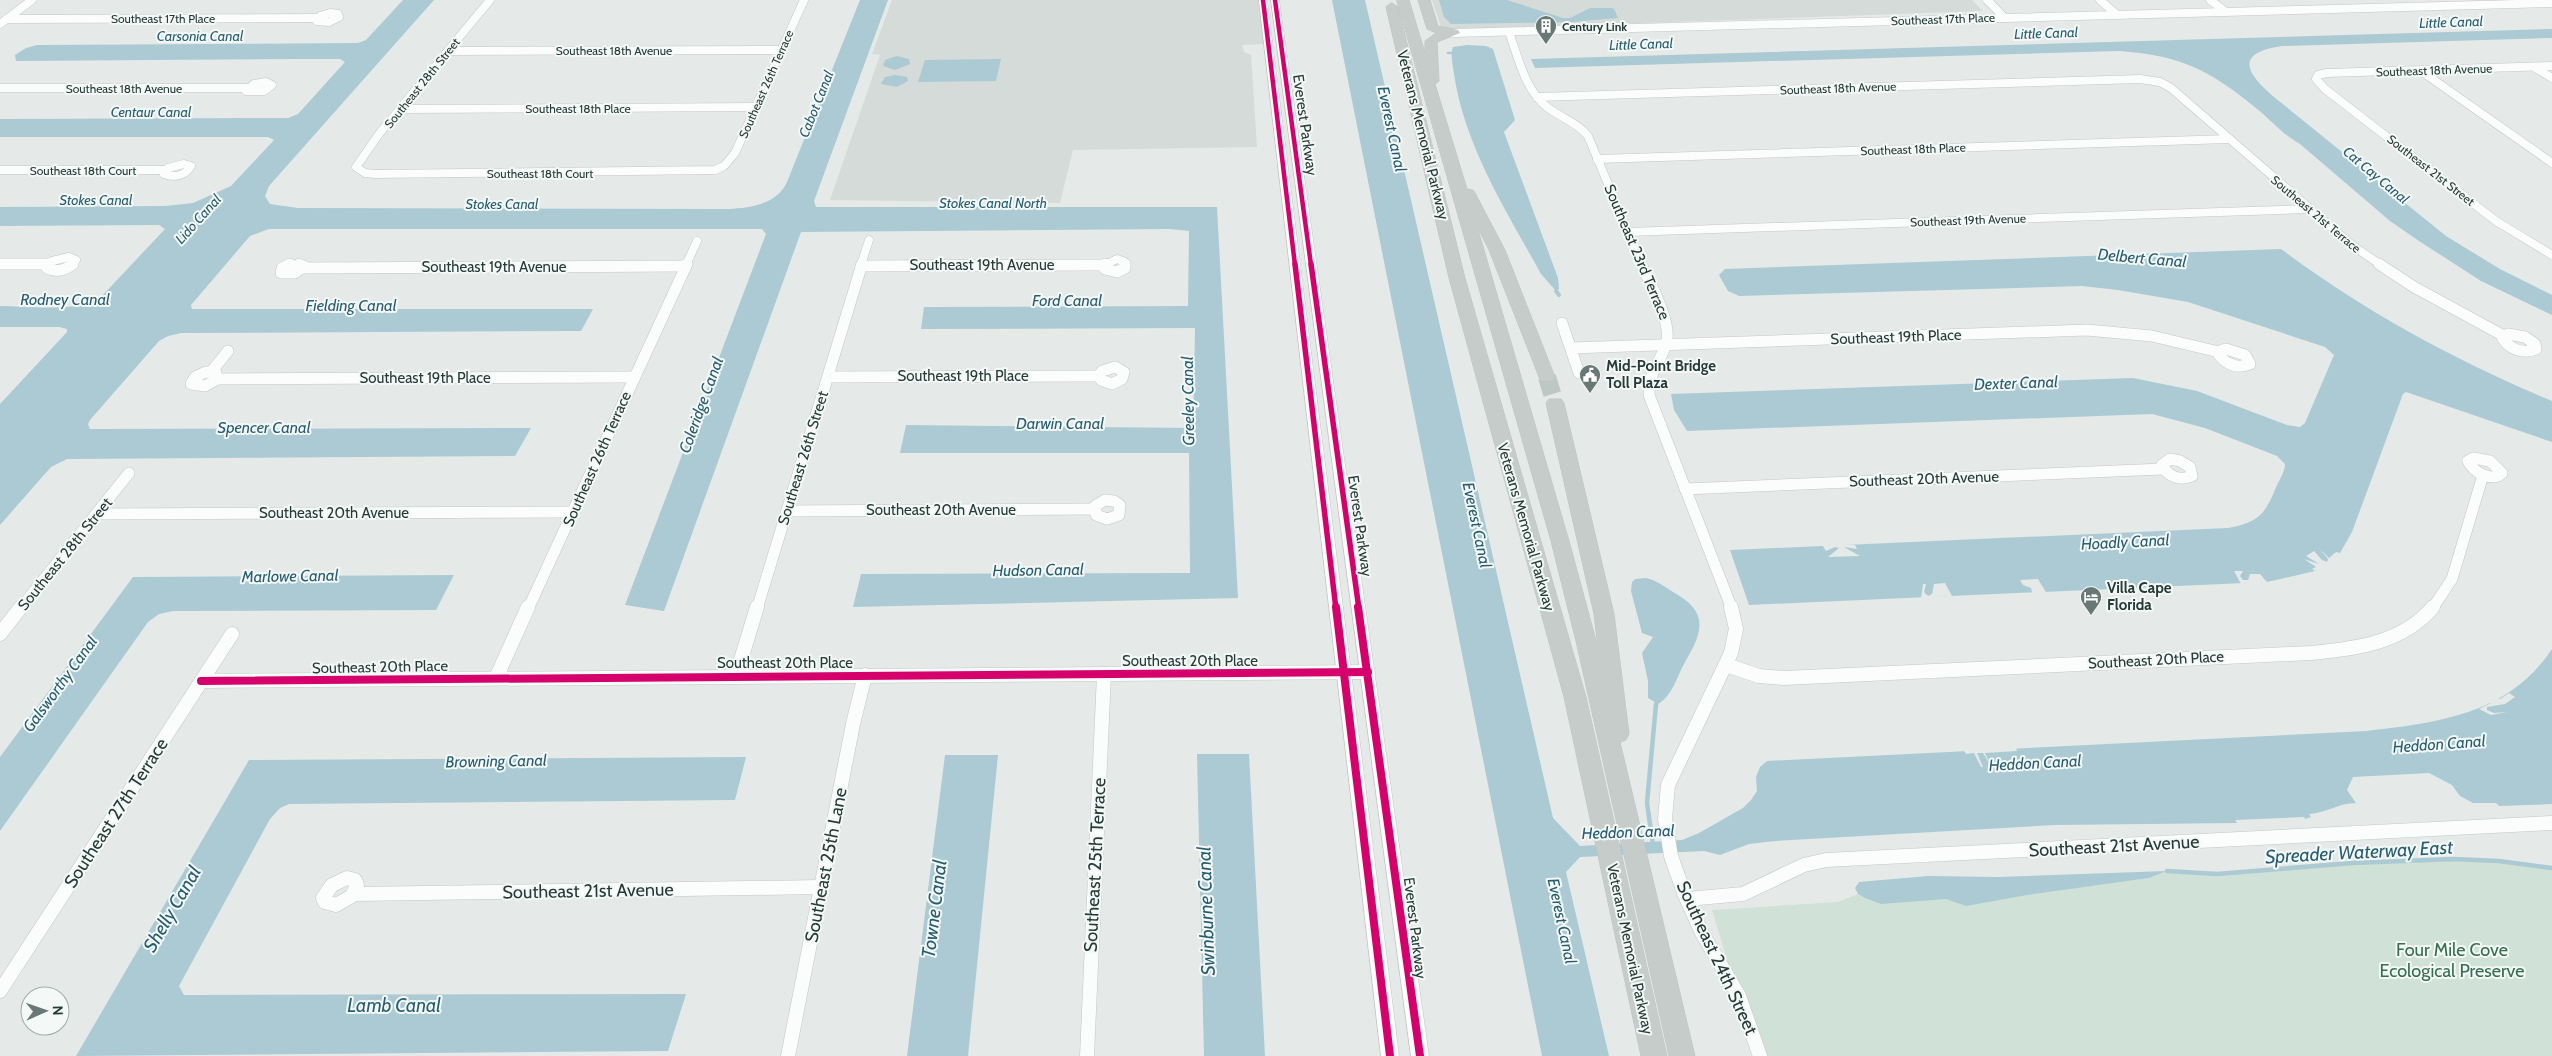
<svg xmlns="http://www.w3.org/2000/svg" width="2552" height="1056" font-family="Cabin,sans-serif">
	<rect width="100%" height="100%" fill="#e5eae8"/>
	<g fill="#d4dbd8">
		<path d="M 892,0 L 1258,0 L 1264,44 L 1242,45 L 1244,52 L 1251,55 L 1257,147 L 1073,150 L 1060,203 L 830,200 L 880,55 L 872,54 Z"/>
		<path d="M 1432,0 L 1972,0 L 1983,11 L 1442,30 Z"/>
	</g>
	<path fill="#d0e1d7" d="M 2454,859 L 2499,861 L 2552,868 L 2552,1056 L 1756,1056 L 1712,910 L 1838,902 L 1858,894 L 1865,898 L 2081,887 L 2149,878 L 2167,871 L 2217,874 L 2352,863 Z"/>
	<g fill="#abcad3">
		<path d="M 403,0 L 434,0 L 269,186 L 265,196 L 270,204 L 298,208 L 729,209 C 751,208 777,204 787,182 L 860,0 L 888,0 L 814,201 L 816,207 L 1217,207 L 1238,598 L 853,607 L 861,574 L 1190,573 L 1189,453 L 900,453 L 906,425 L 1193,428 L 1195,328 L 921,329 L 924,307 L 1188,306 L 1189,231 L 1170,229 L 801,232 L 664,611 L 625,605 L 766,234 L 762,229 L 269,229 L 250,236 L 191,305 L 192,309 L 593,309 L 581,331 L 181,333 L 168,336 L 159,341 L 90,420 L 88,424 L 90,429 L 531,428 L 515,456 L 67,459 L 51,467 L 0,525 L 0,404 L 67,332 L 67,329 L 59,327 L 0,327 L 0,306 C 24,306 83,313 101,297 L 165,229 L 159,225 L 0,226 L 0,207 L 165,206 L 193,203 L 231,186 L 274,140 L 268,137 L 0,137 L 0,119 L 288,118 L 298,114 L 345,62 L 340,59 L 303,59 L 16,61 L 15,55 L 26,48 L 37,45 L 358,43 L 366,40 Z"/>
		<path d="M 1332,0 L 1365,0 L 1553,818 L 1580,846 L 1682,840 L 1699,833 L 1743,808 L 1751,800 L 1757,791 L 1756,777 L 1760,767 L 1767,761 L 2366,731 C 2438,723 2509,714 2552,649 L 2552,804 L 2499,806 L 2496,803 L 2473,803 L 2460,796 L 2452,785 L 2429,773 L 2353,777 L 2347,790 L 2356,803 C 2338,803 2327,813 2309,814 L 2311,817 L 2305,819 L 2304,817 L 2235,820 L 2237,823 L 2055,825 L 1775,841 L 1749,844 L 1720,855 L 1704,851 L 1580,857 L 1566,872 L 1609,1056 L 1542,1056 Z"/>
		<path d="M 1439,0 L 1507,0 L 1563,18 L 1570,18 L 1590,8 L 1612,8 L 1614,9 L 1618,18 L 1570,22 L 1451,24 L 1444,17 Z"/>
		<path d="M 2552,29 L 2552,38 L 2282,46 C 2234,53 2246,73 2274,97 L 2446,236 L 2500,269 L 2552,295 L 2552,315 L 2481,281 L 2419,241 L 2390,221 L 2300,144 C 2282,134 2272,121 2256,108 C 2210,70 2179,55 2119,51 L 1535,68 L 1531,59 Z"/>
		<path d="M 1467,45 L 1486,46 L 1493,49 L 1515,120 L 1504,132 L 1558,278 L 1559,289 L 1556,291 L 1541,274 C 1506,210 1465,147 1454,74 C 1453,66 1450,54 1453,47 Z"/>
		<path d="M 897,56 L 909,59 L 910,64 L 895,70 L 883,66 L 885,60 Z"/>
		<path d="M 1001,59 L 996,81 L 918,82 L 925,60 Z"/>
		<path d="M 895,75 L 907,77 L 908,81 L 897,87 L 881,84 L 885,77 Z"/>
		<path d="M 2281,249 C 2364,311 2456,361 2552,401 L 2552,442 L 2406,392 L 2403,394 L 2352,532 L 2340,553 L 2315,571 L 2267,582 L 1749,605 L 1730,550 L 2228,528 C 2260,522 2265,514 2277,485 C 2280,479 2285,471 2285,464 L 2277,456 L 2205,428 L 2152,414 L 1687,431 L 1674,410 L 1671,394 L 2133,378 L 2197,391 L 2287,425 L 2300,427 L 2305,423 L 2334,355 L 2325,347 L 2188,302 L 2118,290 L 2082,286 L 1739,296 L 1728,291 L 1719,275 L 1725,269 Z"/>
		<path d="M 454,575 L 436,610 L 173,611 L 159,614 L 148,622 L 0,831 L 0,757 L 133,577 Z"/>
		<path d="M 1646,578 C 1656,580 1665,587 1673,592 C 1711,613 1702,633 1684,664 C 1677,677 1672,696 1658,704 L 1648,698 L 1648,681 L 1642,653 L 1653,637 L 1642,633 L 1631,591 L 1632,582 L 1635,579 Z"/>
		<path d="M 1197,754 L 1249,754 L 1265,1056 L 1204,1056 Z"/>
		<path d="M 945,755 L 998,755 L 968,1056 L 907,1056 Z"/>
		<path d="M 746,757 L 735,800 L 289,804 L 280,808 L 270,819 L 179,986 L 184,995 L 191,995 L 686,994 L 668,1051 L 76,1056 L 249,760 Z"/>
		<path d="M 2167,871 L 2149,878 L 2027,895 L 1966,906 L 1946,899 L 1881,904 L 1865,898 L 1858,894 L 1855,888 L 1859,882 L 1928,876 L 1998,877 Z"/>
	</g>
	<g fill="#e5eae8">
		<path d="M 1821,543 L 1855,545 L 1857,549 L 1844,547 L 1860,556 L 1828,557 L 1839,548 L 1835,547 L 1826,551 Z"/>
		<path d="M 2319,548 L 2329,558 L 2336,552 L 2340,553 L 2329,563 L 2331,565 L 2315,571 L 2312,569 L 2316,567 L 2304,559 L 2319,564 L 2306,556 L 2314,551 L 2322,560 L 2327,562 L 2328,559 Z"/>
		<path d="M 2234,571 L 2243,571 L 2240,576 L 2243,580 L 2248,580 L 2250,574 L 2260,574 L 2267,582 L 2242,586 Z"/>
		<path d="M 2038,579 L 2047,594 L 2033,595 L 2031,588 L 2023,585 L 2020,580 Z"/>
		<path d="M 1945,583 L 1952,596 L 1921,598 L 1923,584 L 1926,584 L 1924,592 L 1928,596 L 1932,594 L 1934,584 Z"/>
		<path d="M 2509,693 L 2515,697 L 2505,704 L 2487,707 L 2487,710 L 2494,713 L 2507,712 L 2491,715 L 2479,709 L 2491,703 L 2489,701 L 2497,697 L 2500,699 Z"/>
		<path d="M 1972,748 L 2016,748 L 2017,751 L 1985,753 L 1991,766 L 1983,753 L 1977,753 L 1983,767 L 1981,767 L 1974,753 L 1966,754 L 1964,751 L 1972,751 Z"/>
	</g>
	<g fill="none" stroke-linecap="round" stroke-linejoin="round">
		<path stroke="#abcad3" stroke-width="2.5" d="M 1448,53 L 1452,53"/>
		<path stroke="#abcad3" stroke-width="4" d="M 1556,291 L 1559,295"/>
		<g stroke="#abcad3" stroke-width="4.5">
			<path d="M 1653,845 L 1647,803 L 1656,704"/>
			<path d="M 2167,871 L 2217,874 L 2352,863 L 2454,859 L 2499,861 L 2552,868"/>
		</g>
		<path stroke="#bfc7c5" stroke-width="18" stroke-dasharray="18 9" stroke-linecap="butt" d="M 1547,377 L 1555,403"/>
		<g stroke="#c2c7c5" stroke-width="9">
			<g id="minor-far2">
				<path d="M 490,0 L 379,134 L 356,167 L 365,173 L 375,174 L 715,170 L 724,166 L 735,153 L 804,0"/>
				<path d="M 1987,0 L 2005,18"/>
				<path d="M 2100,0 L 2117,15"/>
				<path d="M 2210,0 L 2226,12"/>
				<path d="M 330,13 L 338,14 L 339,17 L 329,22 L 317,21 L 320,16 Z"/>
				<path d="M 7,19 L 318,18"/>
				<path d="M 0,24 L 32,0"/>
				<path d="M 1509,32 C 1518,57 1525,90 1547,107 C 1561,118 1577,122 1588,136 L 1642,265"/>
				<path d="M 1454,33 L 2552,3"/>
				<path d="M 448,51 L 781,50"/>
				<path d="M 2552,66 L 2327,73 L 2318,75 L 2316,79 L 2325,89 L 2496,221 L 2552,255"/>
				<path d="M 2534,67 L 2552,78"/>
				<path d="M 2421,71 L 2552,163"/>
				<path d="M 266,82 L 272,85 L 264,91 L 246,91 L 254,84 Z"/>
				<path d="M 0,88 L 248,88"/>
				<path d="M 1537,97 L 2140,79 L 2160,82 L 2171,88 L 2353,246 L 2381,265"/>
				<path d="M 401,109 L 754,107"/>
				<path d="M 1597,159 L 2229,139"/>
				<path d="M 184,164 L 191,166 C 185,176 175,178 164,174 L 168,168 Z"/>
				<path d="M 0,170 L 165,170"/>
				<path d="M 1628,232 L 2308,209"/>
				<path d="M 0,264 L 49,264"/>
				<path d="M 49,265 L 52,261 L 69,257 L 76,260 L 72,265"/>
				<path d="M 288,265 L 302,265"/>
				<path d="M 686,265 L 697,241"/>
				<path d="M 861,265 L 869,240"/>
				<path d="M 1105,265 L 1117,259 L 1125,262 L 1125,265"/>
			</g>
		</g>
		<g stroke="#c2c7c5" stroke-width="12">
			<g id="minor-far1">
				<path d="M 0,264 L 49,264"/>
				<path d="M 50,264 L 47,268 C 57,273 65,270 73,264"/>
				<path d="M 290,264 L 282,268 L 281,273 L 295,273 L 304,266 L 299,264"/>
				<path d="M 1105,264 L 1105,269 L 1117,272 L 1125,268 L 1125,264"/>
				<path d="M 1641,264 C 1650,283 1673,324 1666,344 C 1660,363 1648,374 1649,395 L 1732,609"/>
				<path d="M 2379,264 L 2414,287 L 2504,336"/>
				<path d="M 861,266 L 1104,265"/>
				<path d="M 303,268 L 685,266"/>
				<path d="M 1562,323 L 1579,373"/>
				<path d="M 2508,334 L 2525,337 L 2535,344 L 2536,349 C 2523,354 2511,350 2503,339 Z"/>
				<path d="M 1571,348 L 2087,330 L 2152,336 L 2219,352"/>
				<path d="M 2226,349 L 2245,355 L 2250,364 C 2238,369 2227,365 2219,355 L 2222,350 Z"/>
				<path d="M 1115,367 L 1124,372 L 1122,379 L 1112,384 L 1101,380 L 1099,376 L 1102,371 Z"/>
				<path d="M 206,372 L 216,373 L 217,379 L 205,386 L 191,384 L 195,377 Z"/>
				<path d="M 211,372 L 228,351"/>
				<path d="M 828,377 L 1099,376"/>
				<path d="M 217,379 L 634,377"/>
				<path d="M 2473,458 L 2490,461 L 2502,473 C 2492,483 2473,472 2468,461 Z"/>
				<path d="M 2170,459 L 2180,461 L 2190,467 L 2192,476 C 2180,481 2168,477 2162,465 Z"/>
				<path d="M 1685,489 L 2163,469"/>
				<path d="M 1105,500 L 1114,501 L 1120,505 L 1119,515 L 1107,519 L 1096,515 L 1095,506 Z"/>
				<path d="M 787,511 L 1094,509"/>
				<path d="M 96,514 L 573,512"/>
				<path d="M 20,609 L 129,473"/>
				<path d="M 528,609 L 687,264"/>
				<path d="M 757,609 L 862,264"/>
				<path d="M 2432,609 L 2452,579 L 2483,475"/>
			</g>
		</g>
		<g stroke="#c2c7c5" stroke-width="15">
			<g id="minor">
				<path d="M 1731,607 L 1736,629 L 1731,653 L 1668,785 L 1665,819 L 1671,856 L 1684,893 L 1702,933 L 1739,996 L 1760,1056"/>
				<path d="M 0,634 L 21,607"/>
				<path d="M 1726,665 L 1759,676 L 1784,678 L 2311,653 C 2355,649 2403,643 2433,607"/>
				<path d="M 736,676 L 757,607"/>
				<path d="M 496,678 L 528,607"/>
				<path d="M 201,681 L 1368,672"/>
				<path d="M 347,878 L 355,880 L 357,885 L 352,896 L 336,905 L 325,902 L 323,898 L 332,885 Z"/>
				<path d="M 355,894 L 821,887"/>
				<path d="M 1687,899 L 1743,894 L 1804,865 L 1826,860 L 2552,823"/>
				<path d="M 0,991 L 232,634"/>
				<path d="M 788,1056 L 853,724 L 865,675"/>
				<path d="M 1087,1056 L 1104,674"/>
			</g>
		</g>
		<g stroke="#c2c7c5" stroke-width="1">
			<g id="tertiary">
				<path d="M 1259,0 L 1267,0 L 1399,1056 L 1381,1056 Z"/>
				<path d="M 1271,0 L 1279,0 L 1429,1056 L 1411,1056 Z"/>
			</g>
		</g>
		<g stroke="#bdc5c4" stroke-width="1">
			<g id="trunk">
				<path d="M 1397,0 L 1409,0 L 1425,53 L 1425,41 L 1436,33 L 1427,29 L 1418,0 L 1430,0 L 1438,26 L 1458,30 L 1460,33 L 1437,42 L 1439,81 L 1435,84 L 1467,189 L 1473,190 L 1475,193 L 1505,250 L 1555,377 L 1553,381 L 1541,381 L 1539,377 L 1489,250 L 1477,226 L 1569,541 L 1598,648 L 1594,614 L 1546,403 L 1549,399 L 1561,399 L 1564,403 L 1614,614 L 1629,734 L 1626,740 L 1620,742 L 1695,1056 L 1669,1056 L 1576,641 L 1551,541 Z"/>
				<path d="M 1392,3 L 1398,7 L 1465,278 L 1586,697 L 1667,1056 L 1641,1056 L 1564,697 L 1449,278 L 1386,7 Z"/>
			</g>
		</g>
		<use href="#minor-far2" stroke="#fbfcfc" stroke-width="8"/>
		<use href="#minor-far1" stroke="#fbfcfc" stroke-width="11"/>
		<use href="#minor" stroke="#fbfcfc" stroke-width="14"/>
		<use href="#tertiary" fill="#fbfcfc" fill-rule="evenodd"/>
		<use href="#trunk" fill="#c5ccca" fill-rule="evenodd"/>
		<g stroke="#f4f8f6" stroke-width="7">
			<g id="cycleway-far2">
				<path d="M 1263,0 L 1295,265"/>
				<path d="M 1275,0 L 1311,265"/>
			</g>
		</g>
		<g stroke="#f4f8f6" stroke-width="9">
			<g id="cycleway-far1">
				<path d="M 1295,264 L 1336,609"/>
				<path d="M 1311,264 L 1359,609"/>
			</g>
		</g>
		<g stroke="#f4f8f6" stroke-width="11">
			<g id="cycleway">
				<path d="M 1336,607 L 1390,1056"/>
				<path d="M 1358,607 L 1420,1056"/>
				<path d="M 201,681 L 1368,672"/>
			</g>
		</g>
		<use href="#cycleway-far2" stroke="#d6006c" stroke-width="4.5"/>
		<use href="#cycleway-far1" stroke="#d6006c" stroke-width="5.5"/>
		<use href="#cycleway" stroke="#d6006c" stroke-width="8"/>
	</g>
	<defs>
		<g id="building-pin" transform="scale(1.125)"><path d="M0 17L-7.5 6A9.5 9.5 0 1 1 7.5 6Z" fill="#687875" stroke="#f4f8f6"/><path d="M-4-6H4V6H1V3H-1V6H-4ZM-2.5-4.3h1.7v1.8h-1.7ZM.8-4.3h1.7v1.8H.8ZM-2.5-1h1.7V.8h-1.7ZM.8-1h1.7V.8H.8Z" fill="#fff"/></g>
		<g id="civic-pin" transform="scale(1.125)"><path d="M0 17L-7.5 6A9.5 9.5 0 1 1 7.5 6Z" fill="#687875" stroke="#f4f8f6"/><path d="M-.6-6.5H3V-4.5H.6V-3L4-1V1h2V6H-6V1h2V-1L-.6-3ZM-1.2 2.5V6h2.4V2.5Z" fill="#fff"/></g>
		<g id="hotel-pin" transform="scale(1.125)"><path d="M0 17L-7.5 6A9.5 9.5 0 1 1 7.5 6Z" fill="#687875" stroke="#f4f8f6"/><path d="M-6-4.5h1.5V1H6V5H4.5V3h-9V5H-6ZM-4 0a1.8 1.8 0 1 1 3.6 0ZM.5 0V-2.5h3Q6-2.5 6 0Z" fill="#fff"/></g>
	</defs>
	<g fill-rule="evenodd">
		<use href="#building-pin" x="1546" y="26"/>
		<use href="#civic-pin" x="1590" y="375"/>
		<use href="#hotel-pin" x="2091" y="597"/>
	</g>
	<g text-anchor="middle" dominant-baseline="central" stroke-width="4" stroke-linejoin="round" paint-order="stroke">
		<g font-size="12" fill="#253b37" stroke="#f4f8f6">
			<text x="163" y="18">Southeast 17th Place</text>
			<text transform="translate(1943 19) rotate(-2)">Southeast 17th Place</text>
			<text x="614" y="50">Southeast 18th Avenue</text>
			<text transform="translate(2434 70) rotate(-2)">Southeast 18th Avenue</text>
			<text transform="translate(422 83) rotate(-51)">Southeast 28th Street</text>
			<text transform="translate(766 84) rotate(-66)">Southeast 26th Terrace</text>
			<text x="124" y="88">Southeast 18th Avenue</text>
			<text transform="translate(1838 88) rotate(-2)">Southeast 18th Avenue</text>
			<text x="578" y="108">Southeast 18th Place</text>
			<text transform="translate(1913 149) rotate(-2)">Southeast 18th Place</text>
			<text x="83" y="170">Southeast 18th Court</text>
			<text transform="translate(2431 170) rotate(38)">Southeast 21st Street</text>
			<text x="540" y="173">Southeast 18th Court</text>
			<text transform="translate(2316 214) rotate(40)">Southeast 21st Terrace</text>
			<text transform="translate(1968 220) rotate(-2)">Southeast 19th Avenue</text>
		</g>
		<g font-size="12" font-weight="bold" fill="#253b37" stroke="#f4f8f6" text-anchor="start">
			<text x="1562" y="26">Century Link</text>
		</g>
		<g font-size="14" font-style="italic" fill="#265d70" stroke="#f4f8f6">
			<text transform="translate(2451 22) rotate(-2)">Little Canal</text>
			<text transform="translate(2046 33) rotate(-2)">Little Canal</text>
			<text x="200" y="36">Carsonia Canal</text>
			<text transform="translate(1641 44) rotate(-2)">Little Canal</text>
			<text transform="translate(816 104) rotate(-68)">Cabot Canal</text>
			<text x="151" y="112">Centaur Canal</text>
			<text transform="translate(2376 175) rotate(40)">Cat Cay Canal</text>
			<text x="96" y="200">Stokes Canal</text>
			<text x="993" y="203">Stokes Canal North</text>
			<text x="502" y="204">Stokes Canal</text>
			<text transform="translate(198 219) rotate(-48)">Lido Canal</text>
		</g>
		<g font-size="15" fill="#253b37" stroke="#f4f8f6">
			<text transform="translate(1305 125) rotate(82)">Everest Parkway</text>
			<text transform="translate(1423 135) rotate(76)">Veterans Memorial Parkway</text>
			<text transform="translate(1637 252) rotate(67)">Southeast 23rd Terrace</text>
			<text x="982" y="265">Southeast 19th Avenue</text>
			<text x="494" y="267">Southeast 19th Avenue</text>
			<text transform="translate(1896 337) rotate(-2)">Southeast 19th Place</text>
			<text x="963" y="376">Southeast 19th Place</text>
			<text x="425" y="378">Southeast 19th Place</text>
			<text transform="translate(803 458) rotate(-73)">Southeast 26th Street</text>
			<text transform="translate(597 459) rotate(-66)">Southeast 26th Terrace</text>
			<text transform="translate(1924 479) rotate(-2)">Southeast 20th Avenue</text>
			<text x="941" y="510">Southeast 20th Avenue</text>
			<text x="334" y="513">Southeast 20th Avenue</text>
			<text transform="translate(1360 526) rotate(82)">Everest Parkway</text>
			<text transform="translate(1526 527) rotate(74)">Veterans Memorial Parkway</text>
			<text transform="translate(65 554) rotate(-51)">Southeast 28th Street</text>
			<text transform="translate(2156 660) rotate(-3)">Southeast 20th Place</text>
			<text x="1190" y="661">Southeast 20th Place</text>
			<text x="785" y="663">Southeast 20th Place</text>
			<text transform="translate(380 667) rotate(-1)">Southeast 20th Place</text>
			<text transform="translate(1415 928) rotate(83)">Everest Parkway</text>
			<text transform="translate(1630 949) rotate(78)">Veterans Memorial Parkway</text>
		</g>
		<g font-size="15" font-weight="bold" fill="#253b37" stroke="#f4f8f6" text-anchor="start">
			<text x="1606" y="366">Mid-Point Bridge<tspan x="1606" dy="17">Toll Plaza</tspan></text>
			<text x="2107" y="588">Villa Cape<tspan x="2107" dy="17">Florida</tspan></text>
		</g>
		<g font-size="16" font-style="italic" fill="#265d70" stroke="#f4f8f6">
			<text transform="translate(1392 129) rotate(78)">Everest Canal</text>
			<text transform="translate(2142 258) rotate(5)">Delbert Canal</text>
			<text x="65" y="299">Rodney Canal</text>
			<text x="1067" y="300">Ford Canal</text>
			<text x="351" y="305">Fielding Canal</text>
			<text transform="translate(2016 383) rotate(-2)">Dexter Canal</text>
			<text transform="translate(1188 401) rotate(-91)">Greeley Canal</text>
			<text transform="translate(701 405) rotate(-70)">Coleridge Canal</text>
			<text x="1060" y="423">Darwin Canal</text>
			<text x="264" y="427">Spencer Canal</text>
			<text transform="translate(1477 525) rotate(78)">Everest Canal</text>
			<text transform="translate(2125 542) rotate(-3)">Hoadly Canal</text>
			<text transform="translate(1038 570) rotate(-1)">Hudson Canal</text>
			<text transform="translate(290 576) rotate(-1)">Marlowe Canal</text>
			<text transform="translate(60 684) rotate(-54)">Galsworthy Canal</text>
			<text transform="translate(2439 744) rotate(-4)">Heddon Canal</text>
			<text transform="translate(496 761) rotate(-1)">Browning Canal</text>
			<text transform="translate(2035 763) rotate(-3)">Heddon Canal</text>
			<text transform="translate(1628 832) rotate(-2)">Heddon Canal</text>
			<text transform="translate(1562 921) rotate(78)">Everest Canal</text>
		</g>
		<g font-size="18" fill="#253b37" stroke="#f4f8f6">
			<text transform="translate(116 813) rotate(-57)">Southeast 27th Terrace</text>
			<text transform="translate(2114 846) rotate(-3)">Southeast 21st Avenue</text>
			<text transform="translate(826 865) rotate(-79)">Southeast 25th Lane</text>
			<text transform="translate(1095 865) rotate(-87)">Southeast 25th Terrace</text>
			<text transform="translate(588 891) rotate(-1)">Southeast 21st Avenue</text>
			<text transform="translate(1717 958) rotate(65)">Southeast 24th Street</text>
		</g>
		<g font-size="18" fill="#346d4f" stroke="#f4f8f6">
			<text x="2452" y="950">Four Mile Cove<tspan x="2452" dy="21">Ecological Preserve</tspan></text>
		</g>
		<g font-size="19" font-style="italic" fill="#265d70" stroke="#f4f8f6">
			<text transform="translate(2359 852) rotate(-3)">Spreader Waterway East</text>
			<text transform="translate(172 909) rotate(-60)">Shelly Canal</text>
			<text transform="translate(934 909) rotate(-83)">Towne Canal</text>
			<text transform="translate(1206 911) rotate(-92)">Swinburne Canal</text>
			<text x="394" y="1005">Lamb Canal</text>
		</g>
	</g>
	<g transform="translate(45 1011) rotate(88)"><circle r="24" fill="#f4f8f6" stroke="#a1acaa"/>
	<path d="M0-4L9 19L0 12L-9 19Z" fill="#687875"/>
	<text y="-8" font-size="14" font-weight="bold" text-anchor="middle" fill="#253b37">N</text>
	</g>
</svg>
